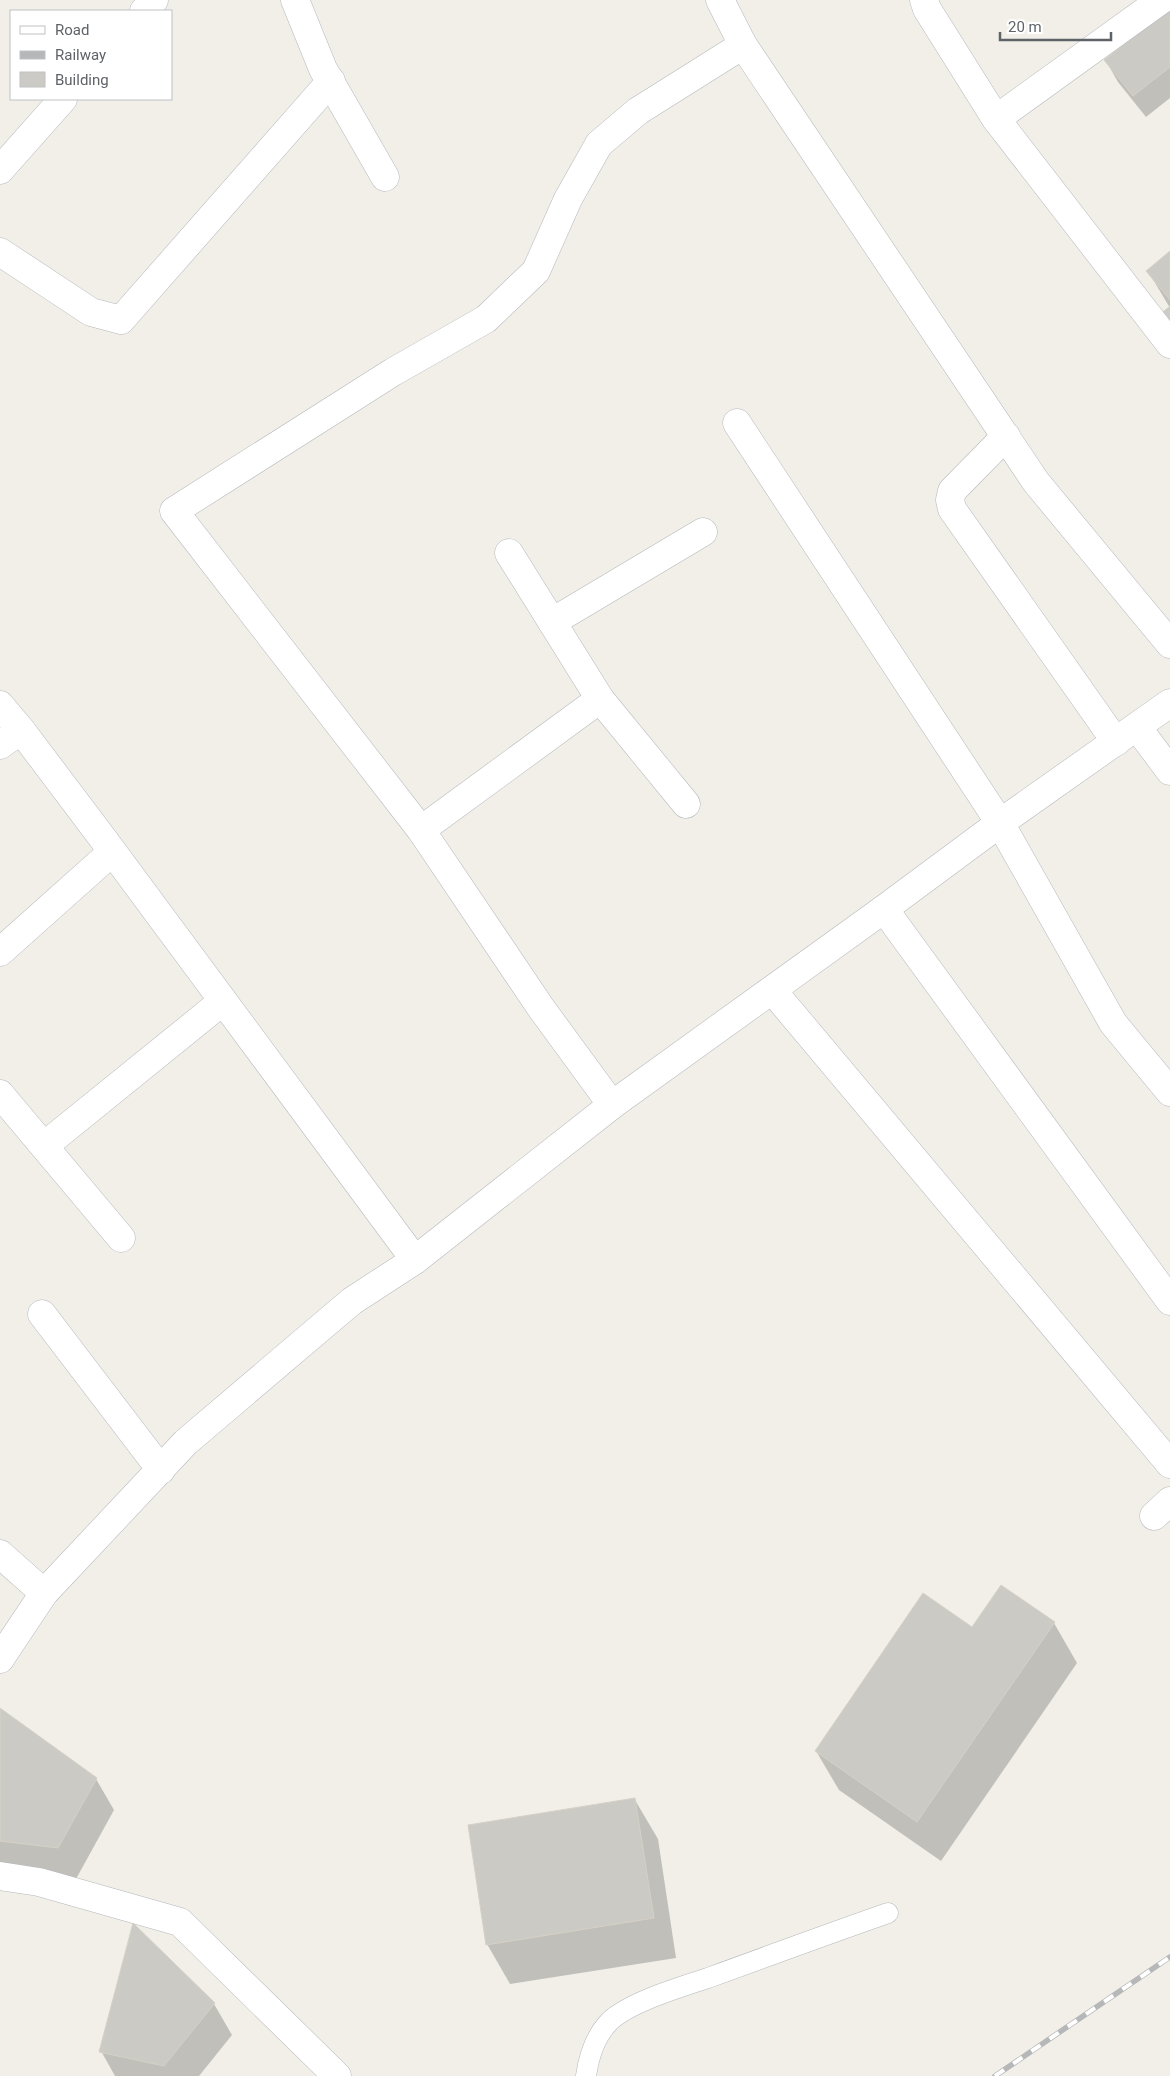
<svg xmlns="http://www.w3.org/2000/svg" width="1170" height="2076" font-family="Roboto,sans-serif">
	<rect width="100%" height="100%" fill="#f1efe8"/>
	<g fill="#0003">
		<path d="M 1170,10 L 1170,98 L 1146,117 L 1118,82 L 1106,61 Z"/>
		<path d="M 1170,253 L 1170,321 L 1165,312 L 1170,308 L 1148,271 Z"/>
		<path d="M 1054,1623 L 1077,1663 L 941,1861 L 839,1790 L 816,1751 L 972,1628 Z"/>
		<path d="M 0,1710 L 96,1779 L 114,1810 L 76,1879 L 0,1870 Z"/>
		<path d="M 635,1800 L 658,1839 L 676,1958 L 510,1984 L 487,1944 Z"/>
		<path d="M 134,1925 L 214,2004 L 232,2035 L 199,2076 L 115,2076 L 101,2051 Z"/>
	</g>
	<g fill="#cccac5" stroke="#d6d1c6">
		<path d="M 1170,8 L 1170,67 L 1133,96 L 1104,60 Z"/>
		<path d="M 1170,251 L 1170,300 L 1146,271 Z"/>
		<path d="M 1170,306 L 1170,320 L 1163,312 Z"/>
		<path d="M 1001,1585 L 1055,1622 L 917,1822 L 815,1751 L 923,1593 L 972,1627 Z"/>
		<path d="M 0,1708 L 97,1778 L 58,1848 L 0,1841 Z"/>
		<path d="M 635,1798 L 654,1918 L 486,1945 L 468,1825 Z"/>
		<path d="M 133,1923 L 215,2003 L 164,2066 L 99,2052 Z"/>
	</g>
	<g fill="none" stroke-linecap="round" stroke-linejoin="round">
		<g stroke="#b5b8bc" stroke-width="21">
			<path id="lane" d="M 586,2076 C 589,2055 595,2036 610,2021 C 630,2002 681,1987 708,1978 C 768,1956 828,1934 888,1913"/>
		</g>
		<g stroke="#b5b8bc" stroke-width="29">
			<g id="street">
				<path d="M 295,0 L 323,69 L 385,177"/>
				<path d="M 924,0 L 927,9 L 996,119"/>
				<path d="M 1161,0 L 996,119 L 1170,344"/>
				<path d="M 144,11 L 154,0"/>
				<path d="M 743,45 L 1036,482 L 1170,644"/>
				<path d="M 0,170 L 63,99"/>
				<path d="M 0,252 L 91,312 L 121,320 L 331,81"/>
				<path d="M 737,423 L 1000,823 L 1113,1023 L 1170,1092"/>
				<path d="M 1006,436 L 952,491 L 950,500 L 952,509 L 1116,742"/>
				<path d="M 509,553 L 600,699 L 686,804"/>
				<path d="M 552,622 L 703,532"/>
				<path d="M 0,705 L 21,730 L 104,840 L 415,1260"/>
				<path d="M 1137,727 L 1170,771"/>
				<path d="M 0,745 L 21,730"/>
				<path d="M 421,830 L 600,699"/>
				<path d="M 884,909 L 1170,1301"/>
				<path d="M 0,952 L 112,852"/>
				<path d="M 772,990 L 1170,1464"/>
				<path d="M 0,1094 L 121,1238"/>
				<path d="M 612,1105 L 884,909 L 1000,823 L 1170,703"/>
				<path d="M 44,1146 L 223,1001"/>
				<path d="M 42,1314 L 161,1470"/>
				<path d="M 1154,1516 L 1170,1501"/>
				<path d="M 0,1554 L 44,1593"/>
				<path d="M 0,1659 L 44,1593 L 186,1442 L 352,1301 L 415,1260 L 612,1105 L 541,1008 L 421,830 L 174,511 L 393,372 L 486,319 L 536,271 L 568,199 L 599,144 L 638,111 L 743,45 L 720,0"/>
				<path d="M 0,1876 L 39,1882 L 180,1922 L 337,2076"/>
			</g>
		</g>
		<use href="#lane" stroke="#fff" stroke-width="20"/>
		<use href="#street" stroke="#fff" stroke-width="28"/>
		<g stroke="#b6b7b8" stroke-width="5.5">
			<path id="rail" d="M 995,2076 L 1170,1957"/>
		</g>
		<use href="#rail" stroke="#fff" stroke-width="4" stroke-dasharray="11" stroke-linecap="butt"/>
	</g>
	<rect x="10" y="10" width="162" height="90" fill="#ffffff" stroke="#bfc1c3"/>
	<rect x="20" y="26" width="25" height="8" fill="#ffffff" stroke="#bfc1c3"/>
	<text x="55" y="35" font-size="15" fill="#5f6368">Road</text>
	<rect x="20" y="51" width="25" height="8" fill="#b6b7b8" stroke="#bfc1c3"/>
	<text x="55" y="60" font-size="15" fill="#5f6368">Railway</text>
	<rect x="20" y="72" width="25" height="15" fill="#cccac5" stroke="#bfc1c3"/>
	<text x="55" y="85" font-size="15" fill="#5f6368">Building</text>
	<path d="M1000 32v8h111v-8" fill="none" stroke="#5f6368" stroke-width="2.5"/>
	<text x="1008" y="32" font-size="15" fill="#5f6368" stroke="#ffffff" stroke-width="4" paint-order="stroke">20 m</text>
</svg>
